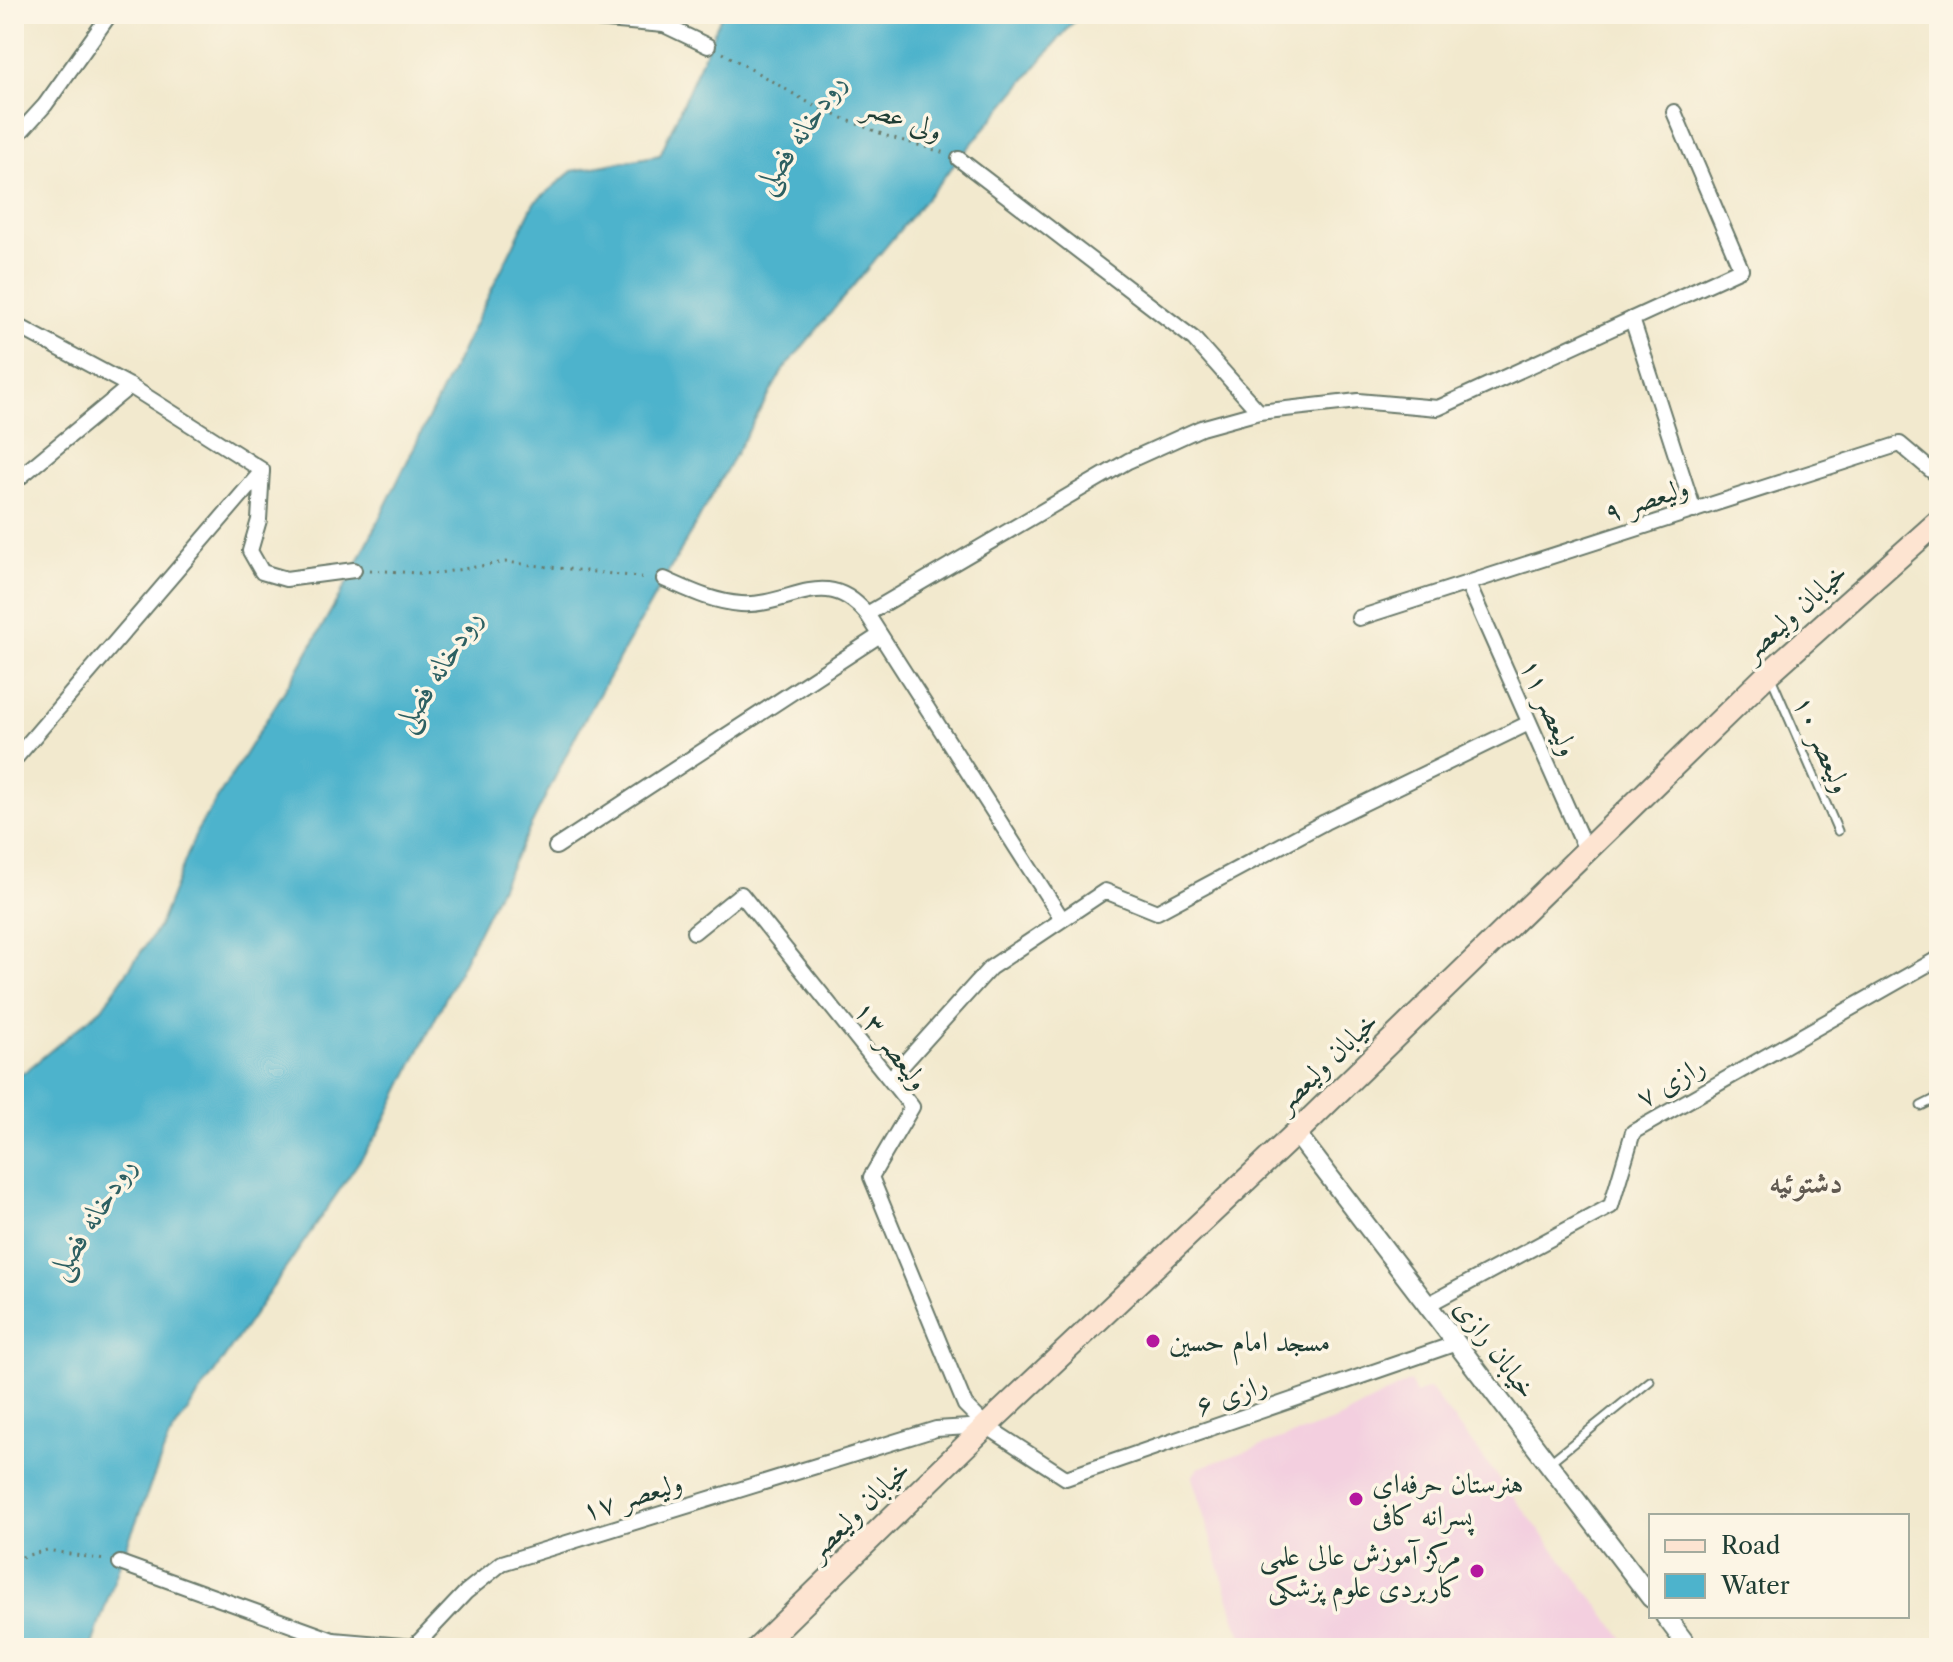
<svg xmlns="http://www.w3.org/2000/svg" width="1953" height="1662" font-family="'Libre Caslon Text',Amiri,serif">
	<rect width="100%" height="100%" fill="#fcf5e5"/>
	<filter id="ink" filterUnits="userSpaceOnUse"><feTurbulence type="fractalNoise" baseFrequency=".0125" numOctaves="2"/><feDisplacementMap in="SourceGraphic" scale="16" xChannelSelector="R" yChannelSelector="G"/><feConvolveMatrix kernelMatrix="1 2 1 2 8 2 1 2 1" color-interpolation-filters="sRGB"/></filter>
	<filter id="wash" filterUnits="userSpaceOnUse"><feTurbulence type="fractalNoise" baseFrequency=".006" numOctaves="4" result="noise"/><feDisplacementMap in="SourceGraphic" scale="32" xChannelSelector="R" yChannelSelector="G"/><feGaussianBlur stdDeviation="1.8" result="paint"/><feColorMatrix in="noise" values="0 0 0 0 0 0 0 0 0 0 0 0 0 0 0 0 0 1.4 0 .05"/><feComposite in="paint" operator="in"/></filter>
	<g filter="url(#wash)">
		<rect width="100%" height="100%" fill="#f2e9ce"/>
		<path fill="#f3cfdf" d="M 1410,1381 L 1416,1394 L 1429,1388 L 1631,1648 L 1247,1648 L 1236,1622 L 1192,1477 L 1198,1468 L 1336,1420 Z"/>
		<path fill="#4db3cc" stroke="#367880" stroke-width="2" d="M 722,14 L 1080,14 L 783,370 L 577,733 L 378,1134 L 169,1438 L 120,1563 L 91,1648 L 14,1648 L 14,1076 L 26,1071 L 102,1008 L 159,926 L 197,831 L 300,666 L 354,570 L 534,203 L 572,171 L 660,155 Z"/>
	</g>
	<g filter="url(#ink)">
		<g fill="none" stroke-linecap="round" stroke-linejoin="round">
			<g stroke="#69796a" stroke-width="11">
				<g id="service">
					<path d="M 1770,675 L 1838,831"/>
					<path d="M 1921,1106 L 1939,1097"/>
					<path d="M 1550,1462 L 1650,1381"/>
				</g>
			</g>
			<g stroke="#69796a" stroke-width="18">
				<g id="minor">
					<path d="M 585,14 L 596,19 L 664,25"/>
					<path d="M 659,14 L 664,25 L 708,46"/>
					<path d="M 14,139 L 45,105 L 110,14"/>
					<path d="M 959,159 L 1194,339 L 1259,412"/>
					<path d="M 1632,319 L 1694,511"/>
					<path d="M 14,324 L 130,386 L 262,470 L 259,520 L 250,551 L 262,572 L 286,579 L 354,570"/>
					<path d="M 14,482 L 130,386"/>
					<path d="M 664,579 C 689,590 713,602 741,604 C 791,607 825,564 867,614 L 1062,919"/>
					<path d="M 1468,584 L 1586,850"/>
					<path d="M 867,614 L 1128,461 L 1201,428 L 1259,412 L 1358,401 L 1438,408 L 1741,269 L 1674,112"/>
					<path d="M 1359,618 L 1900,444 L 1939,477"/>
					<path d="M 14,760 L 262,471"/>
					<path d="M 556,847 L 880,635"/>
					<path d="M 694,932 L 741,894 L 912,1107 L 871,1177 L 965,1405 L 986,1426 L 1066,1478 L 1457,1343"/>
					<path d="M 890,1079 L 990,968 L 1105,891 L 1157,912 L 1325,822 L 1529,723"/>
					<path d="M 1427,1305 L 1611,1206 L 1633,1132 L 1939,958"/>
					<path d="M 120,1563 L 333,1640"/>
					<path d="M 343,1648 L 333,1640 L 414,1647 L 466,1592 L 502,1563 L 936,1429 L 985,1426"/>
				</g>
			</g>
			<g stroke="#69796a" stroke-width="22">
				<g id="tertiary">
					<path d="M 1296,1133 L 1651,1598"/>
					<path d="M 1665,1616 L 1689,1648"/>
				</g>
			</g>
			<g stroke="#69796a" stroke-width="26">
				<path id="secondary" d="M 758,1648 L 986,1426 L 1296,1133 L 1769,673 L 1939,521"/>
			</g>
			<g stroke="#69796a" stroke-width="3" stroke-dasharray="2 6" stroke-linecap="butt">
				<path d="M 723,53 L 818,108 L 887,136 L 945,153"/>
				<path d="M 370,570 L 433,574 L 505,562 L 648,578"/>
				<path d="M 14,1559 L 47,1550 L 104,1560"/>
			</g>
			<use href="#service" stroke="#fff" stroke-width="7"/>
			<use href="#minor" stroke="#fff" stroke-width="14"/>
			<use href="#tertiary" stroke="#fff" stroke-width="18"/>
			<use href="#secondary" stroke="#fde4d1" stroke-width="22"/>
		</g>
	</g>
	<g fill="#b5179e" stroke="#fcf5e5" stroke-width="3">
		<circle cx="1153" cy="1341" r="8"/>
		<circle cx="1356" cy="1499" r="8"/>
		<circle cx="1477" cy="1571" r="8"/>
	</g>
	<g text-anchor="middle" dominant-baseline="central" stroke-width="7" stroke-linejoin="round" paint-order="stroke">
		<g font-size="28" fill="#1f3d34" stroke="#fcf5e5">
			<text transform="translate(903 118) rotate(19)">ولی عصر</text>
			<text transform="translate(1646 499) rotate(-18)">ولیعصر ۹</text>
			<text transform="translate(1794 611) rotate(-42)">خیابان ولیعصر</text>
			<text transform="translate(1550 707) rotate(66)">ولیعصر ۱۱</text>
			<text transform="translate(1823 744) rotate(66)">ولیعصر ۱۰</text>
			<text transform="translate(892 1045) rotate(53)">ولیعصر ۱۳</text>
			<text transform="translate(1326 1061) rotate(-44)">خیابان ولیعصر</text>
			<text transform="translate(1670 1081) rotate(-30)">رازی ۷</text>
			<text transform="translate(1496 1348) rotate(53)">خیابان رازی</text>
			<text transform="translate(1231 1394) rotate(-19)">رازی ۶</text>
			<text transform="translate(632 1496) rotate(-17)">ولیعصر ۱۷</text>
			<text transform="translate(858 1509) rotate(-44)">خیابان ولیعصر</text>
		</g>
		<g font-size="28" fill="#1f3d34" stroke="#fcf5e5" text-anchor="start">
			<text x="1169" y="1341">مسجد امام حسین</text>
			<text x="1372" y="1483">هنرستان حرفه‌ای<tspan x="1372" dy="32">پسرانه کافی</tspan></text>
			<text x="1461" y="1555" text-anchor="end">مرکز آموزش عالی علمی<tspan x="1461" dy="32">کاربردی علوم پزشکی</tspan></text>
		</g>
		<g font-size="30" font-style="italic" fill="#2d6062" stroke="#fcf5e5">
			<text transform="translate(799 133) rotate(-56)">رودخانه فصلی</text>
			<text transform="translate(437 670) rotate(-58)">رودخانه فصلی</text>
			<text transform="translate(91 1218) rotate(-58)">رودخانه فصلی</text>
		</g>
		<g font-size="30" font-weight="bold" fill="#615a51" stroke="#fcf5e5">
			<text x="1806" y="1182">دشتوئیه</text>
		</g>
	</g>
	<rect width="1953" height="1662" fill="none" stroke="#fcf5e5" stroke-width="48"/>
	<rect x="1649" y="1514" width="260" height="104" fill="#fcf5e5" stroke="#a4ab9e" stroke-width="2"/>
	<rect x="1665" y="1540" width="40" height="12" fill="#fde4d1" stroke="#a4ab9e" stroke-width="2"/>
	<text x="1721" y="1554" font-size="24" fill="#1f3d34">Road</text>
	<rect x="1665" y="1574" width="40" height="24" fill="#4db3cc" stroke="#a4ab9e" stroke-width="2"/>
	<text x="1721" y="1594" font-size="24" fill="#1f3d34">Water</text>
</svg>
